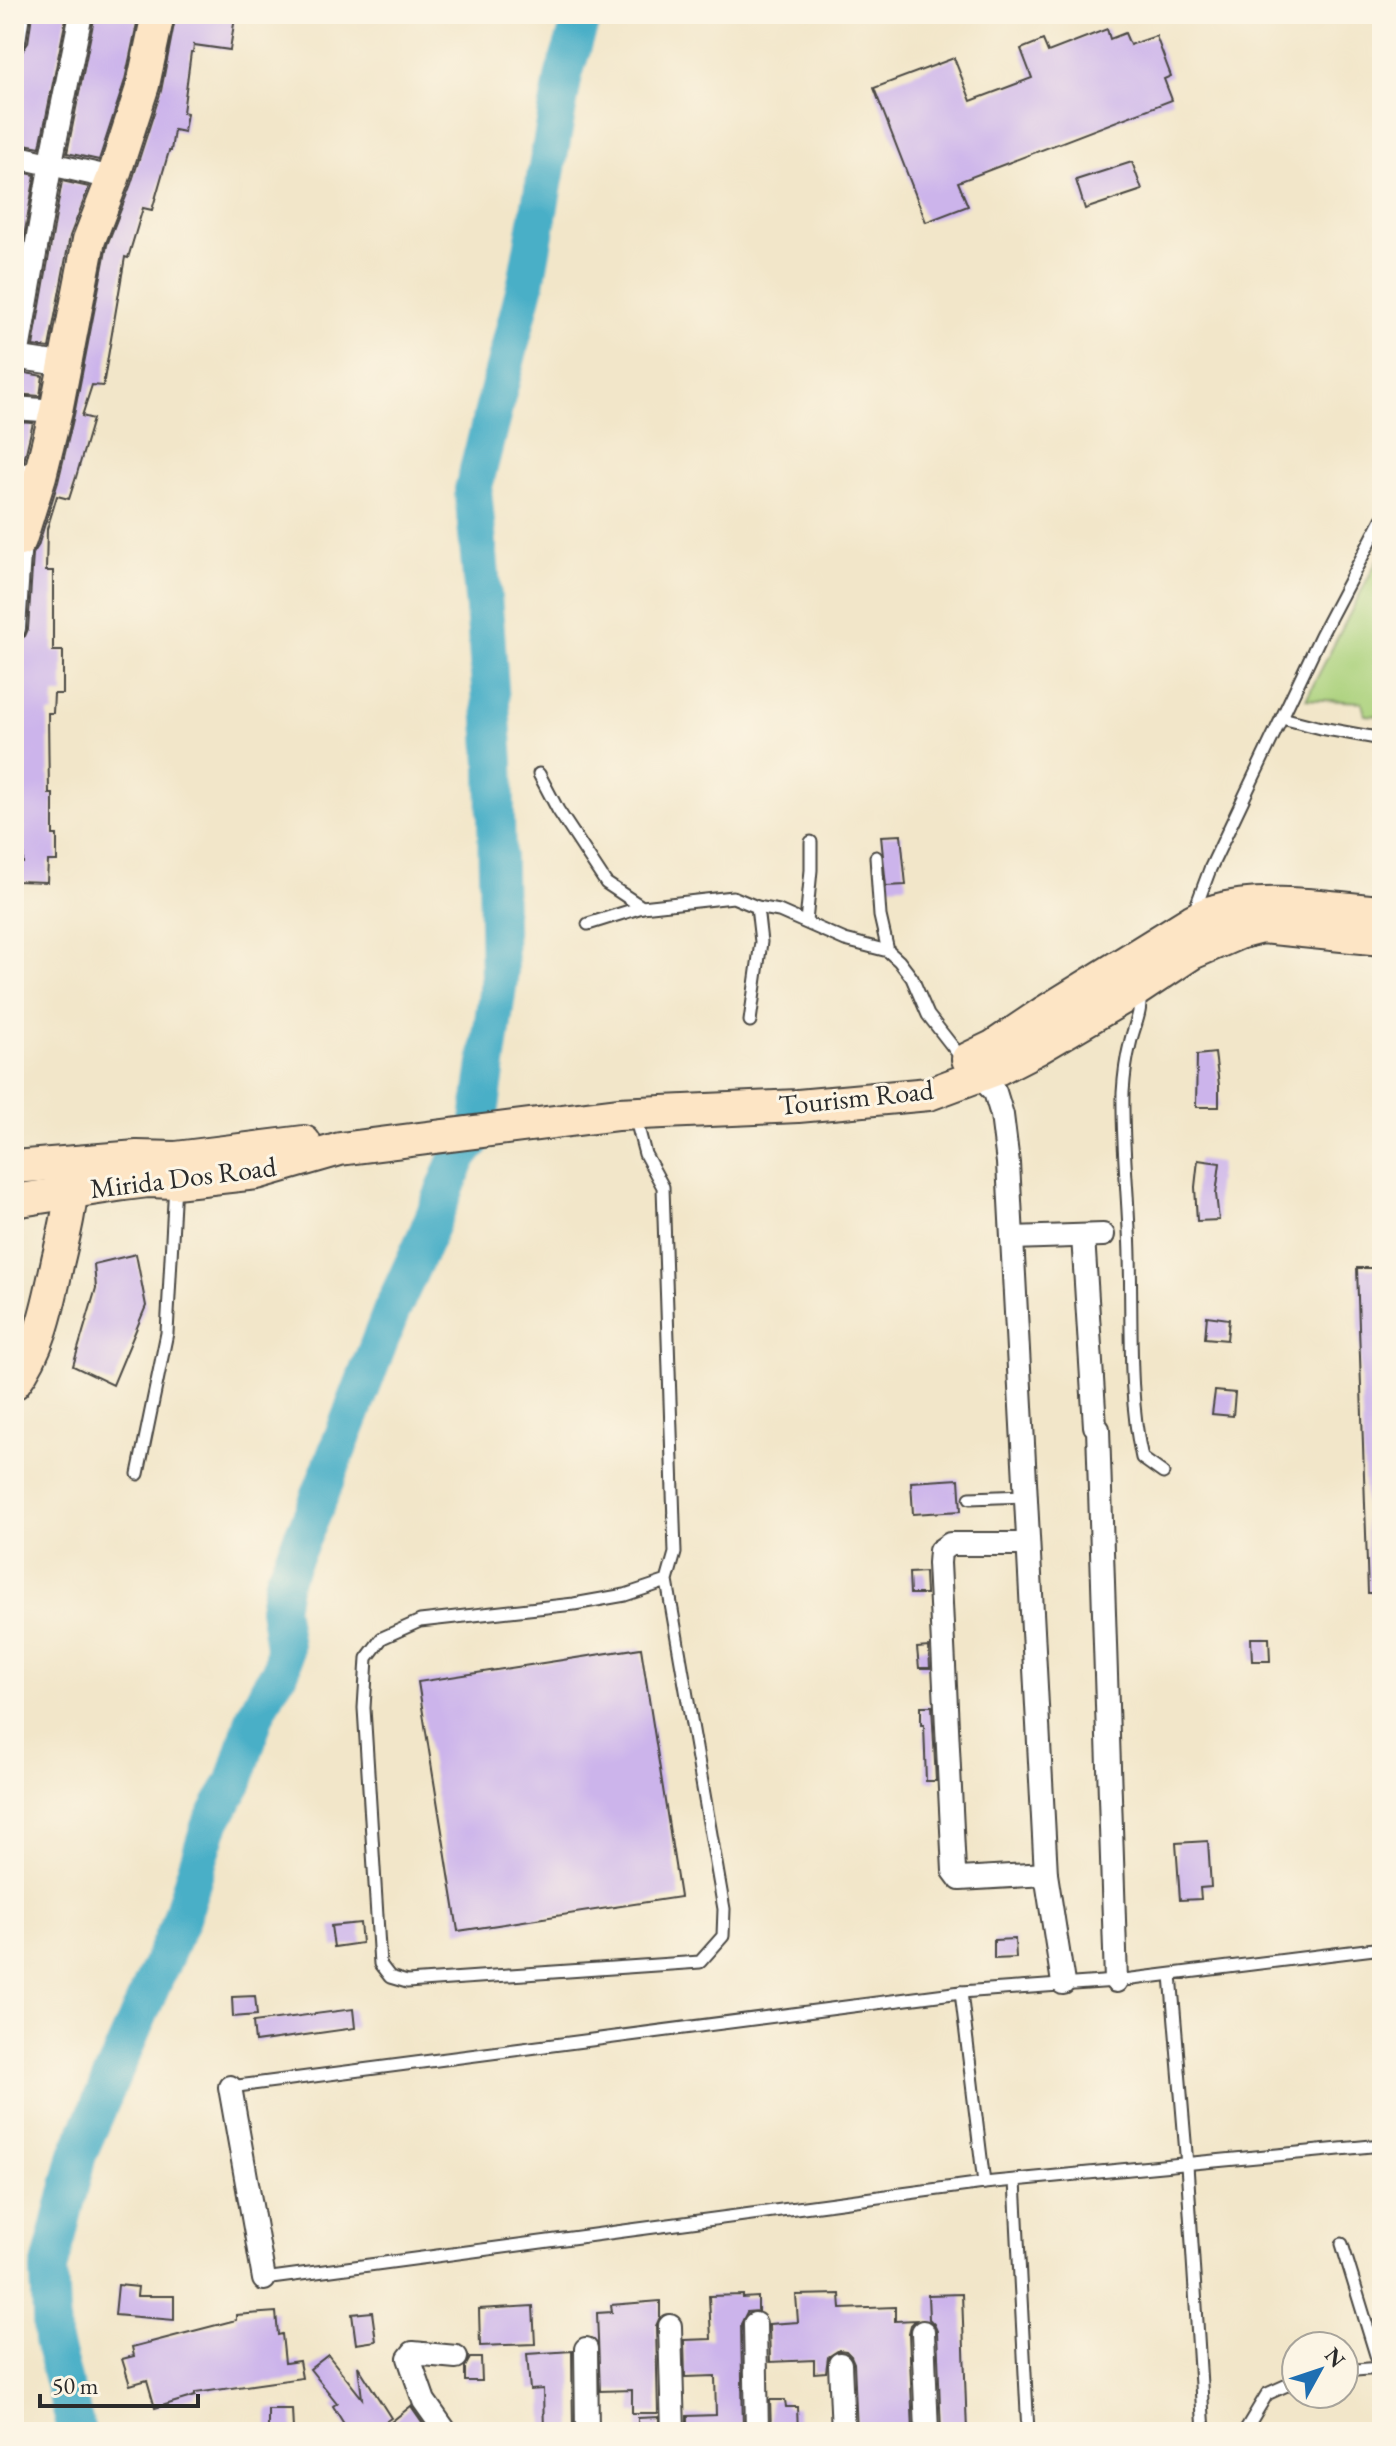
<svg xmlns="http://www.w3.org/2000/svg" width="1396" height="2446" font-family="'EB Garamond',serif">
	<rect width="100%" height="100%" fill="#fcf5e5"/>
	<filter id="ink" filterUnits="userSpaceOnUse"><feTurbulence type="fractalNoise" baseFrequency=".0125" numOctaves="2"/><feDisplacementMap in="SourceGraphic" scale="16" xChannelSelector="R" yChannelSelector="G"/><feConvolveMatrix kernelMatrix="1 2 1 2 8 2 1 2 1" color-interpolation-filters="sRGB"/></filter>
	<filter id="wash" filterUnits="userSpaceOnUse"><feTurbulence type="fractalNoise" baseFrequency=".006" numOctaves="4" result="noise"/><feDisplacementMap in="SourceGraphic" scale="32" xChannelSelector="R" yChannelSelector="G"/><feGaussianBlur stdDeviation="1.8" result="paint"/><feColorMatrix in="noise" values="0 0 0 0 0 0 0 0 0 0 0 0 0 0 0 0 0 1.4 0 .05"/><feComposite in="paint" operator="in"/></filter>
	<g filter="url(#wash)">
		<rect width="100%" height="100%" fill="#f2e6c9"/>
		<path fill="#aad17c" stroke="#6a7e54" stroke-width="2" d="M 1382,551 L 1382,716 L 1365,715 L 1362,702 L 1306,699 Z"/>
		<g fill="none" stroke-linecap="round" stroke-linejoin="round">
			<path stroke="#48afc7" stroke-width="38" d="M 77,2432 L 52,2339 L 49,2270 L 78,2154 L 180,1921 L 209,1827 L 235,1781 L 255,1716 L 269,1688 L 282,1668 L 284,1646 L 278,1608 L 283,1581 L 315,1508 L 391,1312 L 425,1238 L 458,1158 L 477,1135 L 499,979 L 495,763 L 486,631 L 473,490 L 526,283 L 564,74 L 583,14"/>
		</g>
		<g id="blocks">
			<g fill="#ccb4eb">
				<path d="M 32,14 L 67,14 L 40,147 L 14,142 L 14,108 L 22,52 L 28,43 Z"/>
				<path d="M 95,14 L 139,14 L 125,80 L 99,160 L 67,153 Z"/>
				<path d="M 176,14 L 211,14 L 235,17 L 230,50 L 194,45 L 193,52 L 191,52 L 183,112 L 187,113 L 184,132 L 174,130 L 171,151 L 169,151 L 152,210 L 143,208 L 128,258 L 125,257 L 103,386 L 92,385 L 82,416 L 93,419 L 76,477 L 69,499 L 57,496 L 47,529 L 46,571 L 53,571 L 53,651 L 63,651 L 63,694 L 54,694 L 53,713 L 48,713 L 49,794 L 53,794 L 53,835 L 57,835 L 57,861 L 48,861 L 47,882 L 16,881 L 16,863 L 23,863 L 24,826 L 14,826 L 17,641 L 25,636 L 28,629 L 33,554 L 38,546 L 58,482 L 74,415 L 107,245 L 131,184 L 161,91 Z"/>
				<path d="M 1107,29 L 1110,39 L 1125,33 L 1130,45 L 1156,36 L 1171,76 L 1164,79 L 1172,100 L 958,182 L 968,206 L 926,222 L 874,88 L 954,58 L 971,101 L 1032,78 L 1021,49 L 1043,40 L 1048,52 Z"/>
				<path d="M 1132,162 L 1142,190 L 1085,209 L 1076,180 Z"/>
				<path d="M 14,170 L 35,175 L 14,293 Z"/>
				<path d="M 62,181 L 89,187 L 70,236 L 49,348 L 33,346 Z"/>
				<path d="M 14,371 L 43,376 L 40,396 L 14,394 Z"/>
				<path d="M 14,422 L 33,423 L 24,461 L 14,460 Z"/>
				<path d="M 901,835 L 906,885 L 886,886 L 881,836 Z"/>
				<path d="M 1215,1053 L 1219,1085 L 1219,1107 L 1196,1107 L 1197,1055 Z"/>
				<path d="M 1198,1160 L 1220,1163 L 1216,1194 L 1219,1220 L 1197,1221 L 1195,1187 Z"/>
				<path d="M 136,1254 L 146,1306 L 113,1385 L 73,1366 L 96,1288 L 94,1264 Z"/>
				<path d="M 1357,1268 L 1382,1268 L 1382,1593 L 1368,1593 Z"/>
				<path d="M 1207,1316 L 1229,1319 L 1227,1340 L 1205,1338 Z"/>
				<path d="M 1215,1391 L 1235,1393 L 1233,1416 L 1212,1414 Z"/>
				<path d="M 959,1479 L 961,1511 L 913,1514 L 911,1482 Z"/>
				<path d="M 925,1572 L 926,1594 L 910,1594 L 909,1573 Z"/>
				<path d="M 1251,1638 L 1269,1638 L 1270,1661 L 1252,1661 Z"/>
				<path d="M 929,1647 L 930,1668 L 919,1668 L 917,1648 Z"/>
				<path d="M 641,1648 L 680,1897 L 458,1931 L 418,1682 Z"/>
				<path d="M 921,1706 L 932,1706 L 936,1781 L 926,1781 L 924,1725 L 921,1725 Z"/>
				<path d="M 1208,1841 L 1211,1887 L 1200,1888 L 1201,1899 L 1180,1900 L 1176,1843 Z"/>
				<path d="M 360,1923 L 362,1943 L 334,1947 L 331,1926 Z"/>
				<path d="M 1015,1939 L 1016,1958 L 994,1959 L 994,1940 Z"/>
				<path d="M 255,1996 L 257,2015 L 233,2017 L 232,1997 Z"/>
				<path d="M 353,2009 L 355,2028 L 255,2042 L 253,2022 Z"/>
				<path d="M 118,2285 L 138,2287 L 137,2296 L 174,2296 L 174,2320 L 115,2315 Z"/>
				<path d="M 840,2294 L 841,2309 L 895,2307 L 895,2321 L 916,2320 L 911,2325 L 909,2333 L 913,2432 L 857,2432 L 854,2363 L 851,2356 L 846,2351 L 839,2350 L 828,2357 L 826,2372 L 814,2373 L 814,2360 L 770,2362 L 769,2324 L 798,2322 L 796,2295 Z"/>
				<path d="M 962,2294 L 967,2432 L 941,2432 L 937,2331 L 934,2324 L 929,2319 L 928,2295 Z"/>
				<path d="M 743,2295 L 743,2298 L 758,2297 L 758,2311 L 747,2312 L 741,2324 L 743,2431 L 687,2432 L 687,2416 L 716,2415 L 715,2376 L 685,2377 L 684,2340 L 711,2339 L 709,2296 Z"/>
				<path d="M 660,2301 L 660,2317 L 656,2326 L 658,2413 L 632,2413 L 632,2390 L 600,2391 L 597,2313 L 612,2312 L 611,2305 Z"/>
				<path d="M 533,2306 L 535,2344 L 480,2346 L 479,2309 Z"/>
				<path d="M 276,2312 L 278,2335 L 282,2334 L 285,2363 L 299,2361 L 302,2378 L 195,2393 L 195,2396 L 155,2408 L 147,2380 L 130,2385 L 122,2359 L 134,2356 L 132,2347 L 236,2320 L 236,2315 Z"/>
				<path d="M 372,2312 L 376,2341 L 356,2344 L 352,2314 Z"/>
				<path d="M 572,2351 L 573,2432 L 544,2432 L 543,2389 L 530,2390 L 527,2354 Z"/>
				<path d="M 328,2355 L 362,2398 L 358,2366 L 391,2418 L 369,2432 L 349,2432 L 333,2406 L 337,2403 L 310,2369 Z"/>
				<path d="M 470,2358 L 481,2358 L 482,2381 L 465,2381 L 465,2367 Z"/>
				<path d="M 770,2400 L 785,2400 L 786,2407 L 797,2407 L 798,2432 L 776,2432 L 776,2429 L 771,2430 Z"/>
				<path d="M 411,2406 L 413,2409 L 429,2432 L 397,2432 L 390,2423 Z"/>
				<path d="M 268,2409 L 292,2409 L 293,2430 L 268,2430 Z"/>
				<path d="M 659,2417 L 659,2432 L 638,2432 L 638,2418 Z"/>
			</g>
		</g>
	</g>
	<g filter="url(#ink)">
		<use href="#blocks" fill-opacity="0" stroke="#494743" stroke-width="2"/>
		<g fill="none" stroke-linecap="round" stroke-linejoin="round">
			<g stroke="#494743" stroke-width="15">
				<g id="lane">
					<path d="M 1282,718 L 1321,728 L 1382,739"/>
					<path d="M 539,774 L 558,810 L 606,883 L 642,907 L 733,897 L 757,907 L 761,942 L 750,1021"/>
					<path d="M 876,857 L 880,916 L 888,951"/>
					<path d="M 757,907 L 779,911 L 845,940 L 888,951 L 899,961 L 912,978 L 928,1015 L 963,1060"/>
					<path d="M 1194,912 L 1210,869 L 1321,635 L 1382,519"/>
					<path d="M 806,922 L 811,870 L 811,842"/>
					<path d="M 588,924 L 642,907"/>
					<path d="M 1139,991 C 1143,1013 1134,1024 1130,1044 C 1126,1060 1124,1076 1123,1093 C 1122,1148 1129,1202 1130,1257 C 1132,1321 1128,1397 1142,1458 L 1163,1473"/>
					<path d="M 635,1116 L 645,1154 L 663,1187 L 675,1553 L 667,1581 L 625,1595 L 574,1604 L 420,1621 L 382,1638 L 367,1658 L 364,1708 L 380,1964 L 390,1977 L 407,1982 L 700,1962 L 723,1936 L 724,1909 L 667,1581"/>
					<path d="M 138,1474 L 167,1333 L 175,1183"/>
					<path d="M 970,1498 L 1025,1496"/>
					<path d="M 1171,1975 L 1187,2165 L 1204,2432"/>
					<path d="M 961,1992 L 984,2183"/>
					<path d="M 230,2087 L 961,1992 L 1116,1981 L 1382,1948"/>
					<path d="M 1015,2181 L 1028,2432"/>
					<path d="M 1342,2244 L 1380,2368"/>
					<path d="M 264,2279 L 984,2183 L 1382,2145"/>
					<path d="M 1344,2371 L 1380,2368 L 1382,2370"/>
					<path d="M 1246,2429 L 1267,2394 L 1296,2381"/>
				</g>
			</g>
			<g stroke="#494743" stroke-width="26">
				<g id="street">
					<path d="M 14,41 L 18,14"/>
					<path d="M 14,156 L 113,178"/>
					<path d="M 14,357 L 67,365"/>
					<path d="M 17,357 L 51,162 L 81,14"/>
					<path d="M 14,408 L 56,411"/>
					<path d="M 14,474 L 40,476"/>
					<path d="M 14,628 L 20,540"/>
					<path d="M 970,1067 L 995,1092 L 1002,1115 L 1008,1163 L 1046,1874 L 1063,1983"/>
					<path d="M 1083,1236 L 1095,1426 L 1098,1429 L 1116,1981"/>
					<path d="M 1012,1238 L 1103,1235"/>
					<path d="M 1028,1544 L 950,1544 L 940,1551 L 939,1563 L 954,1871 L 960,1879 L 1046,1874"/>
					<path d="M 230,2087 L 264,2279"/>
					<path d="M 755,2324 L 757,2432"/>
					<path d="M 670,2326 L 673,2432"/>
					<path d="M 923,2332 L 927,2432"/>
					<path d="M 586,2349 L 587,2432"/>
					<path d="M 840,2364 L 843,2432"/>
					<path d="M 446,2432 L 424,2401 L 409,2358 L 413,2353 L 456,2357"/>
				</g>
			</g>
			<g stroke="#494743" stroke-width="36">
				<g id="secondary">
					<path d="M 14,541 L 20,540 L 40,476 L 56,411 L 89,240 L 113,178 L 143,85 L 158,14"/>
					<path d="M 968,1059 L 993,1047 L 1045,1012 L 1192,921 C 1199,917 1207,913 1215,911 C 1262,896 1333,908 1382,912"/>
					<path d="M 14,1167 L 137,1157 L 176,1158 L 304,1142"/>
					<path d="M 14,1201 L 124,1184 L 148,1181 L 175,1182 L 257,1173 L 340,1149 L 618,1114 L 798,1106 L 929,1094 L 999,1068 L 1038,1048 L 1138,989 L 1192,953 L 1238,933 L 1261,927 L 1382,939"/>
					<path d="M 14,1383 C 41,1348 49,1302 58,1260 C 65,1231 72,1202 72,1173"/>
				</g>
			</g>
			<use href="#lane" stroke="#fff" stroke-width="11"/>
			<use href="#street" stroke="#fff" stroke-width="22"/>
			<use href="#secondary" stroke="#fde5c5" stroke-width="32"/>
		</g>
	</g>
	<g text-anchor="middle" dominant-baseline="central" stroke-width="6" stroke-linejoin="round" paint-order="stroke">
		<g font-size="28" fill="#2b2b2b" stroke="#fcf5e5">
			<text transform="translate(856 1097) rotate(-6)">Tourism Road</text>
			<text transform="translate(183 1177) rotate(-7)">Mirida Dos Road</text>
		</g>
	</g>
	<rect width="1396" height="2446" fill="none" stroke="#fcf5e5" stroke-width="48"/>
	<g transform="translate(1320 2370) rotate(50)"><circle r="38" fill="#fcf5e5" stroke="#a8a49b" stroke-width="2"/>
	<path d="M0-6L14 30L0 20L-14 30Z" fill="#1f6fb2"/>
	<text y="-12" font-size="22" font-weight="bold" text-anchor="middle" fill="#2b2b2b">N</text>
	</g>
	<path d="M40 2394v12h158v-12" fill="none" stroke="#2b2b2b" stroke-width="4"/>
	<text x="52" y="2394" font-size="24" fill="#2b2b2b" stroke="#fcf5e5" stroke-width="6" paint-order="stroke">50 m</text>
</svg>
